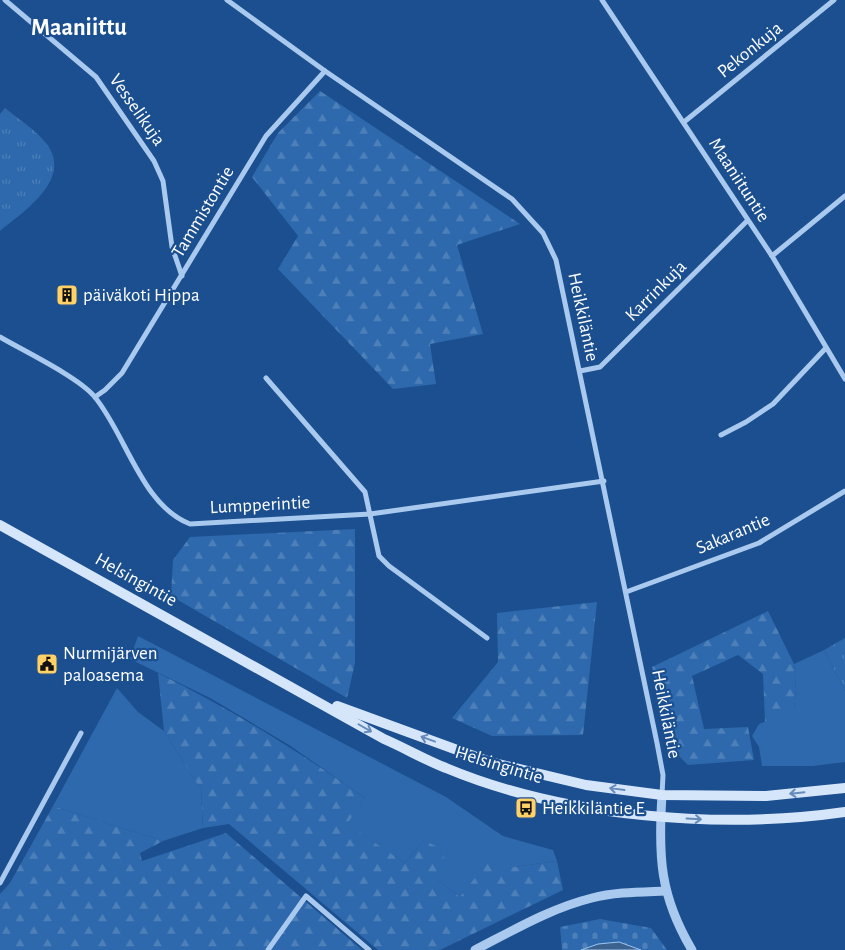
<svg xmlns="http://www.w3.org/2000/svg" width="845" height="950" font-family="'Alegreya Sans',sans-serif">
	<defs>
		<pattern id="forest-firs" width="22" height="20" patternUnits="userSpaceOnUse" patternTransform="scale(1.25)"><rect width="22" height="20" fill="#2e69ad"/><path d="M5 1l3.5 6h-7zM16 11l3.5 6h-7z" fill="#4d80b9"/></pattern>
		<pattern id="cemetery-stones" width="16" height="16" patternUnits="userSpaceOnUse" patternTransform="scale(1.25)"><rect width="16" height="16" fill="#2e69ad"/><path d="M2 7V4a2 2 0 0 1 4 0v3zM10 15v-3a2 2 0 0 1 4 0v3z" fill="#4d80b9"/></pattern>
		<pattern id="park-tufts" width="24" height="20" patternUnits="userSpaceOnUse" patternTransform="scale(1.25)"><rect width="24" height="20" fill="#2e69ad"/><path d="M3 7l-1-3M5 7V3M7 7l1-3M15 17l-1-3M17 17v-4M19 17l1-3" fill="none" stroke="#4d80b9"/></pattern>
	</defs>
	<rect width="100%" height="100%" fill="#1b4f8f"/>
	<g fill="#2e69ad">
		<path d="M 138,636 L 446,797 L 503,836 L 553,850 L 557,861 L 513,867 L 460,897 L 438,880 L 424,840 L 405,863 L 346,824 L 365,798 L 289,745 L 210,698 L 130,659 Z"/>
		<path d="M 824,650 L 845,691 L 845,762 L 813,766 L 762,766 L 759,747 L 752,736 L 759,724 L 794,710 L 796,690 L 794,664 Z"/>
		<path d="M 117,688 L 138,712 L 164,731 L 201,790 L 203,828 L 163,841 L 53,806 Z"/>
	</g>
	<g fill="url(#forest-firs)">
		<path d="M 320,91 L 520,224 L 457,245 L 483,334 L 430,344 L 436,384 L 393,389 L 278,269 L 298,236 L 252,177 L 278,133 Z"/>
		<path d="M 355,529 L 355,663 L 347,698 L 171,596 L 173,560 L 190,537 Z"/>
		<path d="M 597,602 L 583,735 L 492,736 L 452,718 L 498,662 L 497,613 Z"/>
		<path d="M 768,611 L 794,664 L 796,690 L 794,711 L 765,722 L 763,674 L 738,655 L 692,676 L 704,729 L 748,727 L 754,760 L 688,765 L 678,755 L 652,667 Z"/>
		<path d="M 158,673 C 231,709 298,751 365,798 L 347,824 L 405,863 L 424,840 L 445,851 L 438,880 L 460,897 L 492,856 L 513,867 L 557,861 L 563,890 L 440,950 L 378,950 L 229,824 L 203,828 L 201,790 L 164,731 Z"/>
		<path d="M 53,806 L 163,841 L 140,853 L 142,861 L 226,833 L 362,950 L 0,950 L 0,894 L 10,883 Z"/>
	</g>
	<path fill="url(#cemetery-stones)" d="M 600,919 L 651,928 L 667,950 L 562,950 L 560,927 Z"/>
	<g fill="url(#park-tufts)">
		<path d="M 5,108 C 18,119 35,129 46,143 C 74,179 24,211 0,231 L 0,114 Z"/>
		<path d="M 845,638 L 845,691 L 824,650 Z"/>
	</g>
	<path fill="#3c6290" stroke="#9cc4f0" d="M 619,942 L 641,950 L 581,950 L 598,944 Z"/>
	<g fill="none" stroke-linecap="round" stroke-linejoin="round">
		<g stroke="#a9c9ee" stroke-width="5">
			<path d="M 5,0 L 96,77 L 154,161 L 163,181 L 172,247 L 182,276"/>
			<path d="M 227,0 L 325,71 L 512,199 L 543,233 L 556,260 L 657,743 L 663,775 L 662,795"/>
			<path d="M 602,0 L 772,256 L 845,379"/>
			<path d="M 684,122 L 834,0"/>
			<path d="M 772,256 L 845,196"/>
			<path d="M 0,337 C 24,351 78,377 94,396 C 126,434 141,505 190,524 L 370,514 L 604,481"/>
			<path d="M 580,371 L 600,367 L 747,221"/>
			<path d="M 266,378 L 365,492 L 379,556 L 389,566 L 487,638"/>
			<path d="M 95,397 L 105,390 L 122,373 L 266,136 L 325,71"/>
			<path d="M 721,435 L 746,422 L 773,404 L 825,349"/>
			<path d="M 626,592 L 759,543 L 845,491"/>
			<path d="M 0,883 L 81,733"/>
			<path d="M 268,950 L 306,896 L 369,950"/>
		</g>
		<g stroke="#a9c9ee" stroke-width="9">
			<path d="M 662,795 C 658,857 660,896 692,950"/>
			<path d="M 475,950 C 512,931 551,908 592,898 C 615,892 641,892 665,891"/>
		</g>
		<g stroke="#d6e6fa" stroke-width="10">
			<path d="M 0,525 L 384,739 C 405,748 425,760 446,768 C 563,817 720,830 845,812"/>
			<path d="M 337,706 L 490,762 L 586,785 L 662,795 L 766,796 L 845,788"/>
		</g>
	</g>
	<defs><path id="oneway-shaft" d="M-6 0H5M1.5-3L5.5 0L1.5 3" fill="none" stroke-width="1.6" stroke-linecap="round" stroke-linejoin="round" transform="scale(1.25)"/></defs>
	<g stroke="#668bba">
		<use href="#oneway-shaft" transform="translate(365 728) rotate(30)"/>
		<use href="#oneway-shaft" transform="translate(428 739) rotate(-160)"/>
		<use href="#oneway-shaft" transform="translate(617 789) rotate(-172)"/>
		<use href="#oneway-shaft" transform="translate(797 793) rotate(174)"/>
		<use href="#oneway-shaft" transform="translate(694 819) rotate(3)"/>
	</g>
	<defs>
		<g id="building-square" transform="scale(1.125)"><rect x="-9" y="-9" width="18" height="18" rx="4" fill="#ffd166" stroke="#1b4f8f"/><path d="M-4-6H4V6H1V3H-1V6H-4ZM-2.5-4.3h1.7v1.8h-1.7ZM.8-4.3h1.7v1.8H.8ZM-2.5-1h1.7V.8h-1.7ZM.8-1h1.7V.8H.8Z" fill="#111"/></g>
		<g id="civic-square" transform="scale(1.125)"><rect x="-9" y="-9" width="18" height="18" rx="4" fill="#ffd166" stroke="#1b4f8f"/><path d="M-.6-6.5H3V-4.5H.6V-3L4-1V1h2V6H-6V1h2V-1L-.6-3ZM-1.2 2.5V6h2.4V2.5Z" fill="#111"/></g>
		<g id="bus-square" transform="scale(1.125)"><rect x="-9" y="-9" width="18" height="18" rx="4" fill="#ffd166" stroke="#1b4f8f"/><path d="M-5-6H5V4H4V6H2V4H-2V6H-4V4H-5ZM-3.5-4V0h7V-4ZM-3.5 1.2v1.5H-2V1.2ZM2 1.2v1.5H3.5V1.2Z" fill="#111"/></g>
	</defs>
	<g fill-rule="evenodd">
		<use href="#building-square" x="67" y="295"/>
		<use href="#civic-square" x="47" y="664"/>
		<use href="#bus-square" x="526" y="808"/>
	</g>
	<g text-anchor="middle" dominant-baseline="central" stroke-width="4.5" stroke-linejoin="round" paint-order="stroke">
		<g font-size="19" fill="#fff" stroke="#1b4f8f">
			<text transform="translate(750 50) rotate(-39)">Pekonkuja</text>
			<text transform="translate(137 110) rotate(55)">Vesselikuja</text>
			<text transform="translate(739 180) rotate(57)">Maaniituntie</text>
			<text transform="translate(203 212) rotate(-59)">Tammistontie</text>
			<text transform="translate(656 291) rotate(-45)">Karrinkuja</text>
			<text transform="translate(583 317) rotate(78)">Heikkiläntie</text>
			<text transform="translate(260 505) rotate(-3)">Lumpperintie</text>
			<text transform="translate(733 534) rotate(-23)">Sakarantie</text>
			<text transform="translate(136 580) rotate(29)">Helsingintie</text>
			<text transform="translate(666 714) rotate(79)">Heikkiläntie</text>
			<text transform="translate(499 765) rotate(17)">Helsingintie</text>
		</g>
		<g font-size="19" fill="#fff" stroke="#1b4f8f" text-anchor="start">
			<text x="83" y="295">päiväkoti Hippa</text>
			<text x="63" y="653">Nurmijärven<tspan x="63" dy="22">paloasema</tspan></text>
			<text x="542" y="808">Heikkiläntie E</text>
		</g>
		<g font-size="24" font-weight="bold" fill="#fff" stroke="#1b4f8f">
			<text x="79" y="28">Maaniittu</text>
		</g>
	</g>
</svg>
